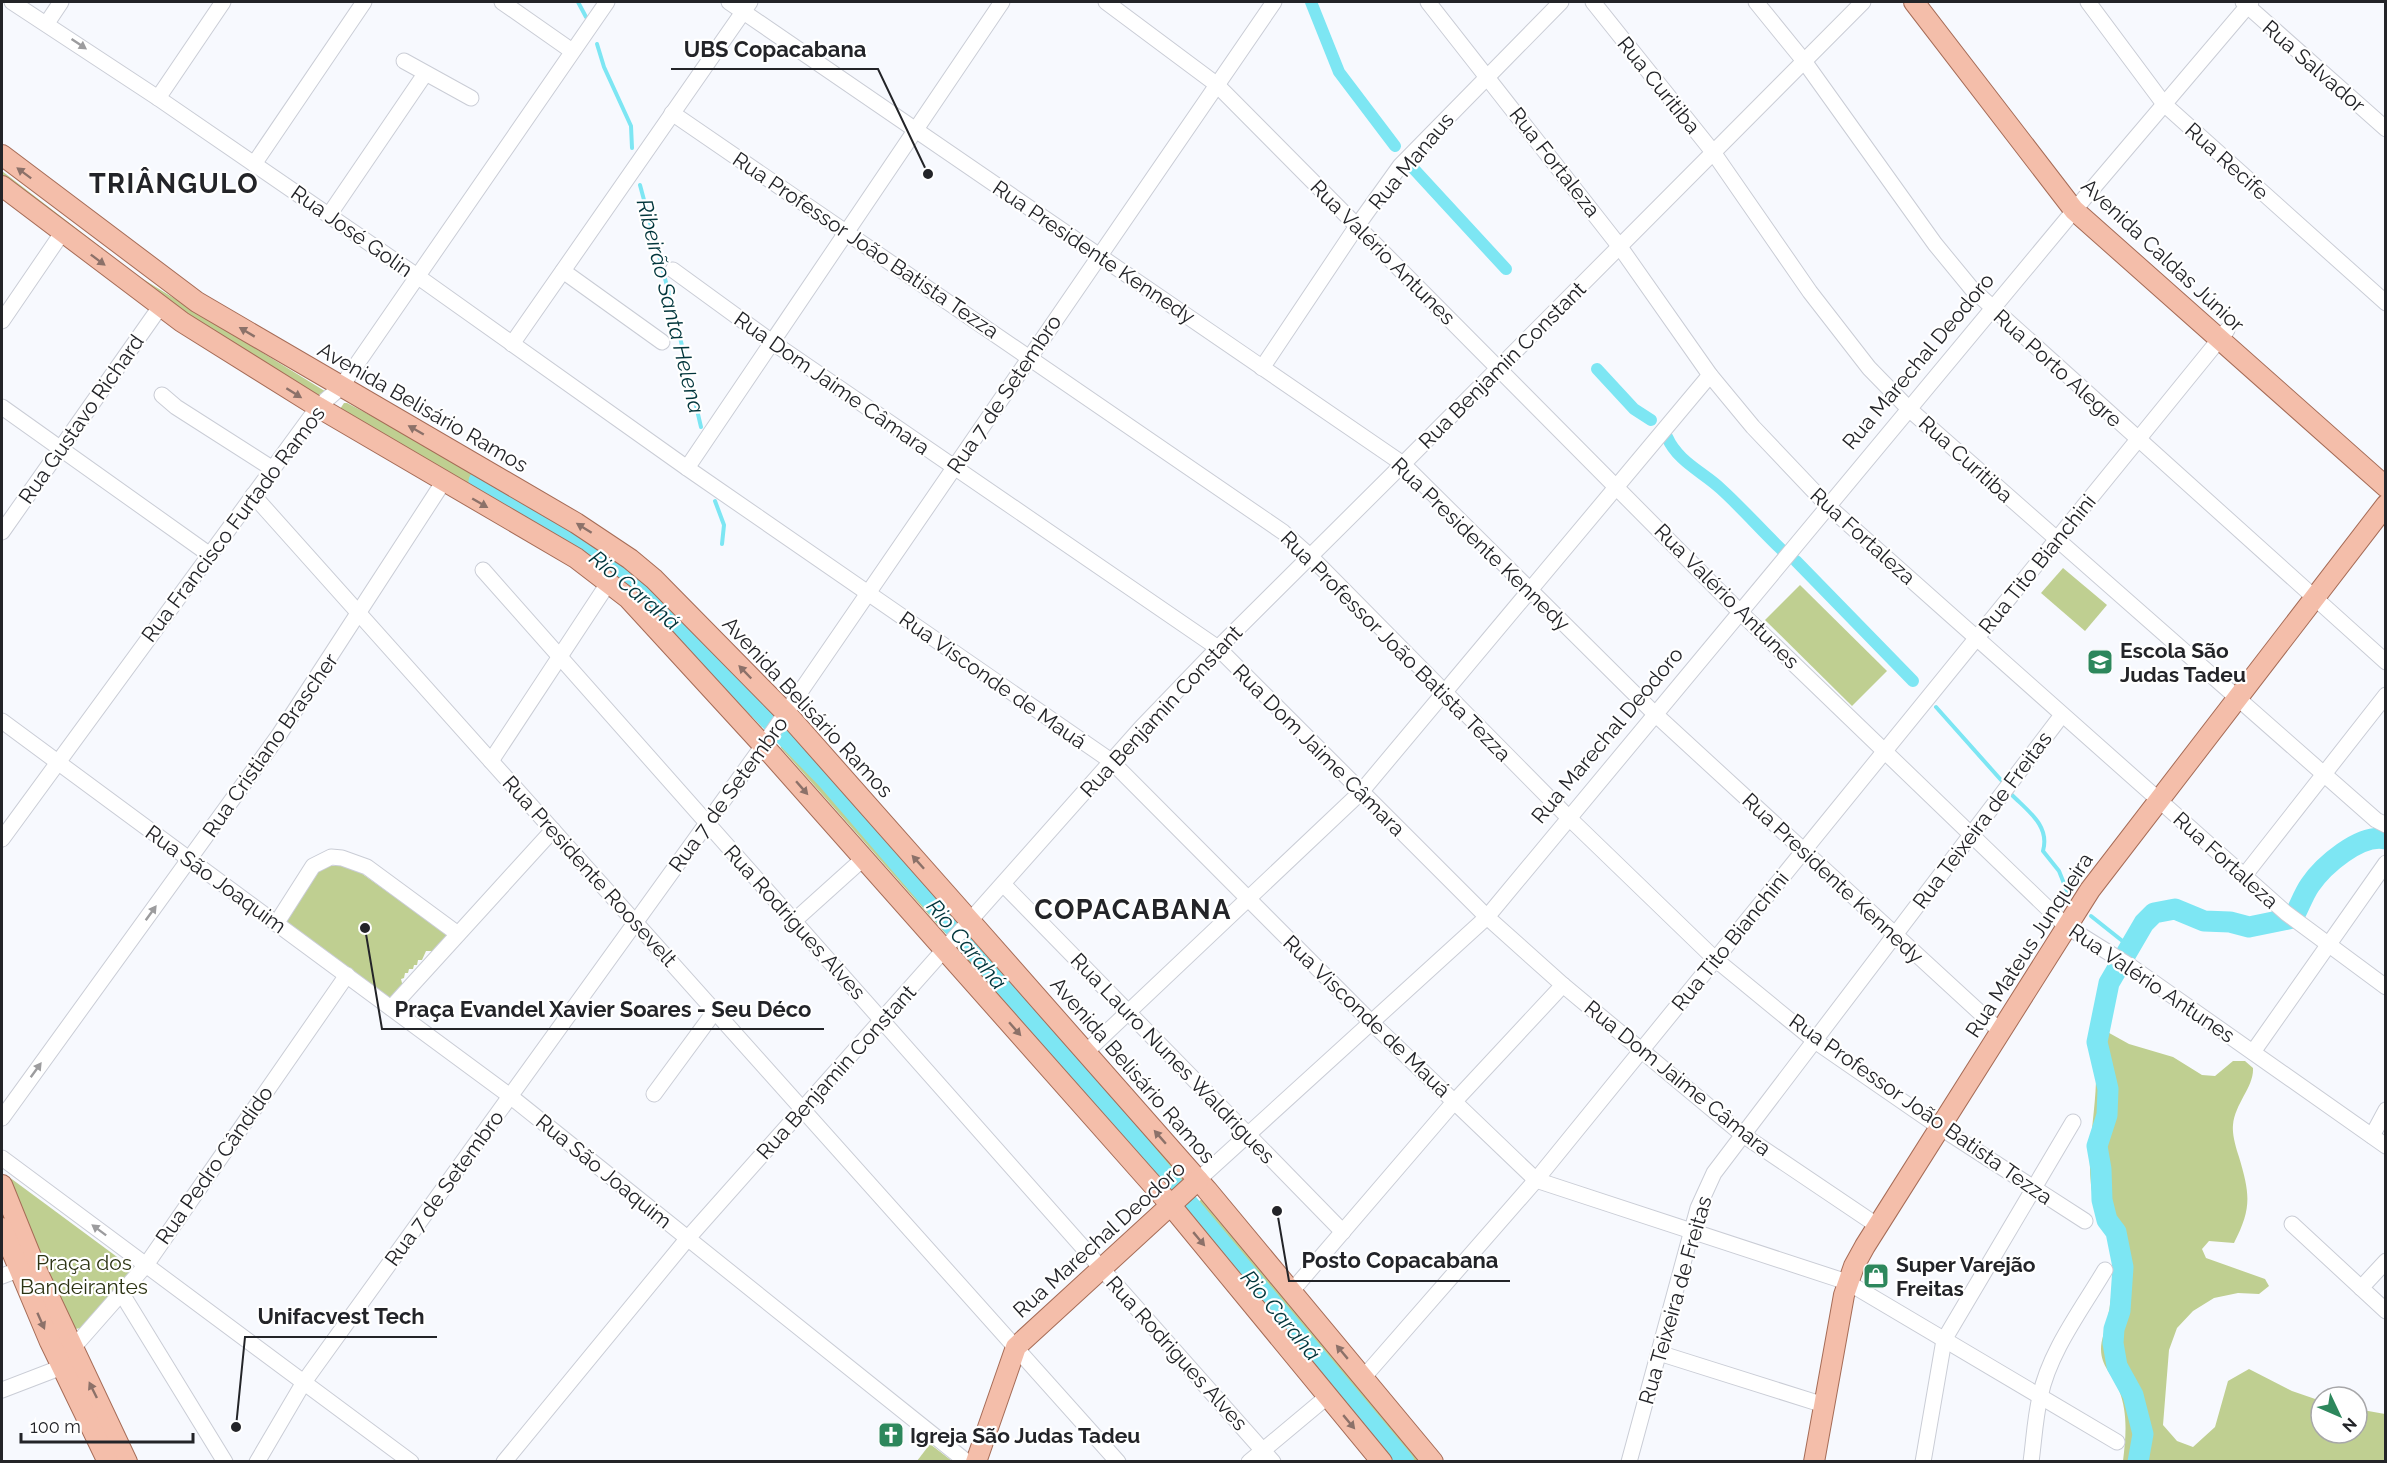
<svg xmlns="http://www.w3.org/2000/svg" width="2387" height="1463" font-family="Raleway,sans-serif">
	<rect width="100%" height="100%" fill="#f7f9fe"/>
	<g fill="#bfcf91">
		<path d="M 2,171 L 138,276 L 328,393 L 320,402 L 154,299 L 2,180 Z"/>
		<path d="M 344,403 L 347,403 L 440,452 L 634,569 L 777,713 L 762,727 L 657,617 L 340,409 Z"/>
		<path d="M 2063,568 L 2107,605 L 2085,631 L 2041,593 Z"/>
		<path d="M 1800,585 L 1887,671 L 1852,706 L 1765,620 Z"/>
		<path d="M 788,732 L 793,733 L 960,922 L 948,934 L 945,933 L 781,748 L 780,743 Z"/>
		<path d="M 325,866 L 343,866 L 361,873 L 447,934 L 447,939 L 437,951 L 426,951 L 422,960 L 418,960 L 417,965 L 414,965 L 413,969 L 409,969 L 408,973 L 405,973 L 404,978 L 401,979 L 403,987 L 391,999 L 284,921 L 309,876 Z"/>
		<path d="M 973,932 L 1194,1183 L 1178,1198 L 958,952 L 957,947 Z"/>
		<path d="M 2102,1029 L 2129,1044 L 2173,1057 L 2202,1075 L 2215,1076 L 2233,1061 L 2245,1061 L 2253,1068 C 2254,1087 2235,1103 2233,1125 C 2232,1135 2236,1148 2239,1157 C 2250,1194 2252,1208 2234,1243 L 2209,1241 L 2202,1249 L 2206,1258 L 2265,1279 L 2269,1286 L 2259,1294 L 2238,1293 L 2214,1298 L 2193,1311 L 2177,1328 L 2169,1350 L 2163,1425 L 2177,1441 L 2193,1447 L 2215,1427 L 2228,1381 L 2249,1369 L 2292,1391 L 2321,1401 L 2321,1433 L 2357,1433 L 2357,1409 L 2385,1414 L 2385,1461 L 2123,1461 C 2126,1437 2128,1413 2119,1390 C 2113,1374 2101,1367 2101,1349 C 2101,1340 2105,1331 2107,1322 C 2111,1302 2114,1280 2112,1259 C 2110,1231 2094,1212 2091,1185 C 2087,1150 2095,1116 2096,1081 C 2096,1065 2092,1048 2092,1031 Z"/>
		<path d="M 9,1177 L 132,1268 L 132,1272 L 81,1328 L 75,1329 L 70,1325 Z"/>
		<path d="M 1204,1197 L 1426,1461 L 1393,1461 L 1187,1212 Z"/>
		<path d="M 930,1444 L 952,1461 L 917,1461 Z"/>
	</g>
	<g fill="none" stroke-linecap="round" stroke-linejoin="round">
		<g stroke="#7de6f3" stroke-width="4">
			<path d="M 578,2 L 586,17"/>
			<path d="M 597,44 L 604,67 L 631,126 L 632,148"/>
			<path d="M 640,185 L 675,316 L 701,427"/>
			<path d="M 715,501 L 724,525 L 722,544"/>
			<path d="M 698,647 L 703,640"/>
			<path d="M 1936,707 L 2001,780"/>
			<path d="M 2012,795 C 2029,812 2050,826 2043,851 L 2059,871 L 2067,891"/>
			<path d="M 2091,916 L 2130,947"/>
		</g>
		<g stroke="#7de6f3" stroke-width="12">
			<path d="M 1311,2 L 1339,72 L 1395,146"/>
			<path d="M 1412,167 L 1506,269"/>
			<path d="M 1597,369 L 1634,409 L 1651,420"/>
			<path d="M 1667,437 C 1678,462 1703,472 1721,489 C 1742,508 1761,530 1782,550"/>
			<path d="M 1796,561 L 1913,681"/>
		</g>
		<g stroke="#7de6f3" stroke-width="21">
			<path d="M 479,481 L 613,566 L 677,624 L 827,779 L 1037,1023 L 1404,1462"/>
			<path d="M 2138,1462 L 2143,1434 L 2133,1395 L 2117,1366 L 2113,1343 L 2114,1329 L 2120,1311 L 2123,1267 L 2116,1232 L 2107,1220 L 2102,1200 L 2101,1169 L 2097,1146 L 2107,1115 L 2108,1089 L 2097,1042 L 2109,983 L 2144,923 L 2154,913 L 2175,909 L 2204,921 L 2230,922 L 2249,927 L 2293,918 C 2299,908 2303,895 2310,885 C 2323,866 2360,833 2386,839"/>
		</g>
		<g stroke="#cacdd6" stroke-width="17">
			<g id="minor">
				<path d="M 12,2 L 158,98 L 417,276 L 687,468 L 1111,761 L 1371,1022 L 1536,1180 L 1847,1282 L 2117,1442"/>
				<path d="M 502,2 L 572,51"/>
				<path d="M 729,2 L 1403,464 L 1655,714 L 2000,1031"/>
				<path d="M 1106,2 L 1216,84 L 1740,612 L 2066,926 L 2130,966 L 2386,1146"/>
				<path d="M 1428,2 L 1620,247 L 1710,375 L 1753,427 L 1828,506 L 2286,913 L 2386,987"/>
				<path d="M 1593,2 L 1713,152 L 1810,292 L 1869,368 L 1909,409 L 2376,820 L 2386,825"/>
				<path d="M 1756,2 L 1804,61 L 1935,244 L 1972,289 L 2386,662"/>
				<path d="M 2088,2 L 2164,104 L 2386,303"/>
				<path d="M 2243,2 L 2386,129"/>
				<path d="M 47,23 L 61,2"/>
				<path d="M 404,61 L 471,98"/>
				<path d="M 158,98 L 223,2"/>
				<path d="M 672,113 L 1283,532 L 1310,556 L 1569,818 L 1715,959 L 1815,1041 L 1941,1128 L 2085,1221"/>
				<path d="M 254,164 L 364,2"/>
				<path d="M 329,215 L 425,74"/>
				<path d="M 673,270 L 772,342 L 1218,648 L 1487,917 L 1563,985 L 1743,1135 L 1878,1226"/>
				<path d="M 563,271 L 662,342"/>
				<path d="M 2,321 L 62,233"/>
				<path d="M 512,344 L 750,2"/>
				<path d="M 1262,368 L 1357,226 L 1400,166 L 1561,2"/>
				<path d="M 162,395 L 176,407 L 273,469"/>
				<path d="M 2,407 L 210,555"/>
				<path d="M 687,468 L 1002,2"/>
				<path d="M 253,495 L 1118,1462"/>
				<path d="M 2,532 L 160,307"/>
				<path d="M 483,570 L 1273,1462"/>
				<path d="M 2,721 L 510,1096 L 967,1462"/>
				<path d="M 491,761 L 609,582"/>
				<path d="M 2,839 L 318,407 L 341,387 L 607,2"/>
				<path d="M 2244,876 L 2386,695"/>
				<path d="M 1003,884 L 1343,1232"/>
				<path d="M 794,921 L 864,858"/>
				<path d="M 276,924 L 313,866 L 331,857 L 342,858 L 367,867 L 458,934"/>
				<path d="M 391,1008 L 553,830"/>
				<path d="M 1086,1052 L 1361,792 L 1710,375"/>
				<path d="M 2253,1052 L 2386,863"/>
				<path d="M 654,1094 L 715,1011"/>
				<path d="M 2,1118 L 279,735 L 444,481"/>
				<path d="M 2372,1136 L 2386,1110"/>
				<path d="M 2,1158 L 411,1462"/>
				<path d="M 1198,1180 L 1487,917 L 2082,201 L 2251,2"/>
				<path d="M 2292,1224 L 2386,1311"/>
				<path d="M 2,1276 L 18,1270"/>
				<path d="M 2361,1288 L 2386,1261"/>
				<path d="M 1291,1292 L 1454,1102 L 1563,985"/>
				<path d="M 122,1294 L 225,1462"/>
				<path d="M 73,1348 L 146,1265 L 347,975"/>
				<path d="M 1659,1353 L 1824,1405"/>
				<path d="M 1363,1378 L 1536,1180 L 2227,330"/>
				<path d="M 2,1390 L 62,1367"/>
				<path d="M 257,1462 L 304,1382 L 772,733 L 1274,2"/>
				<path d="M 504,1462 L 688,1238 L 1141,728 L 1218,648 L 1403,464 L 1863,2"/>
				<path d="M 1249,1462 L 1328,1396"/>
				<path d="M 1629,1462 L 1698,1208 L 1714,1173 L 2062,715"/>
				<path d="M 1923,1462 L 1944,1340 L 2073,1122"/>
				<path d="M 2031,1462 C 2034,1440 2035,1418 2040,1397 C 2049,1352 2082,1309 2105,1270"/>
			</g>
		</g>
		<g stroke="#a66c57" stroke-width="22">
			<g id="major">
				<path d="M 1914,2 L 2074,210 L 2386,487"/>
				<path d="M 2,155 L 197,302 L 576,523 L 630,559 L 654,579 L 786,713 L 970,921 L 1207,1190 L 1433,1462"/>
				<path d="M 2,186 L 182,322 L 318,407 L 576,558 L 628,598 L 772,755 L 1168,1202 L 1382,1462"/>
				<path d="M 2,1185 L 36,1269 L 127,1462"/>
				<path d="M 2,1228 L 50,1342 L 108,1462"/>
				<path d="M 976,1462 L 1016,1347 L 1198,1180"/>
				<path d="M 1814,1462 L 1844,1295 L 1854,1266 L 1865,1246 L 2090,890 L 2386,505"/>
			</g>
		</g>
		<use href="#minor" stroke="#fff" stroke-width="15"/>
		<use href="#major" stroke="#f4beaa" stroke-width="20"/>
	</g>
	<defs><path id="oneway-solid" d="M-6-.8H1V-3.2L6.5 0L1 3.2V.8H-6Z" transform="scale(1.5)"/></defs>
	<g fill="#9c9c9e">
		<use href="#oneway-solid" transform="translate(79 44) rotate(34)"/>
		<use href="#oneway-solid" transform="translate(151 913) rotate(-54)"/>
		<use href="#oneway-solid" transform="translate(36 1070) rotate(-54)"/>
		<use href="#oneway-solid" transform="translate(99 1230) rotate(-143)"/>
	</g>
	<g fill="#8c7169">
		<use href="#oneway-solid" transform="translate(24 173) rotate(-143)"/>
		<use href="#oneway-solid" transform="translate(98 260) rotate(37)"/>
		<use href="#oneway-solid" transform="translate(247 332) rotate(-149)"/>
		<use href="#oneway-solid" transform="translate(294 393) rotate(32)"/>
		<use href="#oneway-solid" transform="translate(416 430) rotate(-150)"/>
		<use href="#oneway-solid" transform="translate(480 503) rotate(30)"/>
		<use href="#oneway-solid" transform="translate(584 528) rotate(-148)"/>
		<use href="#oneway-solid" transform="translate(745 672) rotate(-134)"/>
		<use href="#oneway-solid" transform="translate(802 788) rotate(49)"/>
		<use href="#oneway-solid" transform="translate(918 862) rotate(-132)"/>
		<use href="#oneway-solid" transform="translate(1015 1029) rotate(49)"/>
		<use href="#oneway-solid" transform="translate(1160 1137) rotate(-131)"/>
		<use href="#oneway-solid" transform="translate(1199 1239) rotate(50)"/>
		<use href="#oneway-solid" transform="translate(41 1321) rotate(66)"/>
		<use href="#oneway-solid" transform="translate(1342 1352) rotate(-130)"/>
		<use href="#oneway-solid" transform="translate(93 1390) rotate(-116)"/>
		<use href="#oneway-solid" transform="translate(1349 1422) rotate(50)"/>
	</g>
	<defs>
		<g id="school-square" transform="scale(1.35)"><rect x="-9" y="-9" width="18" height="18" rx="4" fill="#2d875c" stroke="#fff"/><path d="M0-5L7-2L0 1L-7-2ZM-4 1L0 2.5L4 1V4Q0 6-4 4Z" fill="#fff"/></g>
		<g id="shop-square" transform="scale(1.35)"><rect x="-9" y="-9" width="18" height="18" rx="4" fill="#2d875c" stroke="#fff"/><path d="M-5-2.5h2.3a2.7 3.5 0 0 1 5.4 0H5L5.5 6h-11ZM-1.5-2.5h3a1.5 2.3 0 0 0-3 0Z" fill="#fff"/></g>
		<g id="church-square" transform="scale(1.35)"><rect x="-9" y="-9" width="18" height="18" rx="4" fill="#2d875c" stroke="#fff"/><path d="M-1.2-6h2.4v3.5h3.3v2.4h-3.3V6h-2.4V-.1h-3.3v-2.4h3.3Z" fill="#fff"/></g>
	</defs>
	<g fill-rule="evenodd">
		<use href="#school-square" x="2100" y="662"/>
		<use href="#shop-square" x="1876" y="1276"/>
		<use href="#church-square" x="891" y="1435"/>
	</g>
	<g text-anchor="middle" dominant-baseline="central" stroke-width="4.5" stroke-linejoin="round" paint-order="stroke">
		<g font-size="21" fill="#232428" stroke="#fff">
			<text transform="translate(2314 66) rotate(41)">Rua Salvador</text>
			<text transform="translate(1659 85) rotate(51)">Rua Curitiba</text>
			<text transform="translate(1411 161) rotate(-50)">Rua Manaus</text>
			<text transform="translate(2227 161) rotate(42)">Rua Recife</text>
			<text transform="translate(1555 162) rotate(52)">Rua Fortaleza</text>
			<text transform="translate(352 231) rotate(35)">Rua José Golin</text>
			<text transform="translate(866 245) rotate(34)">Rua Professor João Batista Tezza</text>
			<text transform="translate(1094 252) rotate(34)">Rua Presidente Kennedy</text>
			<text transform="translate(1383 252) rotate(45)">Rua Valério Antunes</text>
			<text transform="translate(2163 255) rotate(43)">Avenida Caldas Júnior</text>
			<text transform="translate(1918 361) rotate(-50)">Rua Marechal Deodoro</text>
			<text transform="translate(1502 365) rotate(-45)">Rua Benjamin Constant</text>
			<text transform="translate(2058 368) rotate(42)">Rua Porto Alegre</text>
			<text transform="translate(832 383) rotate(35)">Rua Dom Jaime Câmara</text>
			<text transform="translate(1004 394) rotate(-56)">Rua 7 de Setembro</text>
			<text transform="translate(423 407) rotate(30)">Avenida Belisário Ramos</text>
			<text transform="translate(81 419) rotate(-55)">Rua Gustavo Richard</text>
			<text transform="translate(1966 459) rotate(42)">Rua Curitiba</text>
			<text transform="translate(233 524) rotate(-53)">Rua Francisco Furtado Ramos</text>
			<text transform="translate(1863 536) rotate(42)">Rua Fortaleza</text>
			<text transform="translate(1481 544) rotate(44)">Rua Presidente Kennedy</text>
			<text transform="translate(2037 564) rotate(-51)">Rua Tito Bianchini</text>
			<text transform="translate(1727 596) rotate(45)">Rua Valério Antunes</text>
			<text transform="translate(1396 646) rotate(45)">Rua Professor João Batista Tezza</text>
			<text transform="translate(993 680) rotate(35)">Rua Visconde de Mauá</text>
			<text transform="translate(808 707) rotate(47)">Avenida Belisário Ramos</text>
			<text transform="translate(1161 711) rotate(-47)">Rua Benjamin Constant</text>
			<text transform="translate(1607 735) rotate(-50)">Rua Marechal Deodoro</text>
			<text transform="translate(270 745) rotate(-55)">Rua Cristiano Brascher</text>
			<text transform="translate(1319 750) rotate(45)">Rua Dom Jaime Câmara</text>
			<text transform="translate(728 794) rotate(-54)">Rua 7 de Setembro</text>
			<text transform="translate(1982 820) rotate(-53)">Rua Teixeira de Freitas</text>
			<text transform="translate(2226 860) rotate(42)">Rua Fortaleza</text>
			<text transform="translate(590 871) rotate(48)">Rua Presidente Roosevelt</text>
			<text transform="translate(1833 878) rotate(43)">Rua Presidente Kennedy</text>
			<text transform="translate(216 879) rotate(36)">Rua São Joaquim</text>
			<text transform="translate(795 922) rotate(48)">Rua Rodrigues Alves</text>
			<text transform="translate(1730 941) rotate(-51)">Rua Tito Bianchini</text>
			<text transform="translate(2029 945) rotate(-57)">Rua Mateus Junqueira</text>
			<text transform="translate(2152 983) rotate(34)">Rua Valério Antunes</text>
			<text transform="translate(1367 1016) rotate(44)">Rua Visconde de Mauá</text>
			<text transform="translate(1173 1058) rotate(46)">Rua Lauro Nunes Waldrigues</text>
			<text transform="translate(1133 1070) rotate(49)">Avenida Belisário Ramos</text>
			<text transform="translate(836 1072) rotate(-48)">Rua Benjamin Constant</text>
			<text transform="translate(1678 1078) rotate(39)">Rua Dom Jaime Câmara</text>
			<text transform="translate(1921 1109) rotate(35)">Rua Professor João Batista Tezza</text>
			<text transform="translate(214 1165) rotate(-55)">Rua Pedro Cândido</text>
			<text transform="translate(604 1171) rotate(39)">Rua São Joaquim</text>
			<text transform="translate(444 1188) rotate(-54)">Rua 7 de Setembro</text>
			<text transform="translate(1099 1239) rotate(-42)">Rua Marechal Deodoro</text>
			<text transform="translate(1675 1300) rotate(-74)">Rua Teixeira de Freitas</text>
			<text transform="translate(1177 1353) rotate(48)">Rua Rodrigues Alves</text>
		</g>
		<g font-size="21" font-weight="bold" fill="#232428" stroke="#fff" text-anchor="start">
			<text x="2120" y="650">Escola São<tspan x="2120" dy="24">Judas Tadeu</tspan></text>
			<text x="1896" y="1264">Super Varejão<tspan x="1896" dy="24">Freitas</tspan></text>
			<text x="910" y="1435">Igreja São Judas Tadeu</text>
		</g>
		<g font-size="21" fill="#2c3313" stroke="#fff">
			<text x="84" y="1262">Praça dos<tspan x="84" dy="24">Bandeirantes</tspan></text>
		</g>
		<g font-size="22" font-style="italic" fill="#00353b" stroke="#fff">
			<text transform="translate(671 306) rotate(76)">Ribeirão Santa Helena</text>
			<text transform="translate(635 590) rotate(40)">Rio Carahá</text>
			<text transform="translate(967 944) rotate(50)">Rio Carahá</text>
			<text transform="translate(1281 1315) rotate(50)">Rio Carahá</text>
		</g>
		<g font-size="27" font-weight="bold" letter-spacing="1.5" fill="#232428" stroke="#fff">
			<text x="174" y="183">TRIÂNGULO</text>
			<text x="1133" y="909">COPACABANA</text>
		</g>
	</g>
	<path fill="none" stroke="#232428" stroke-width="2" d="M928 174L878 69H671M365 928L382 1029H824M1277 1211L1289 1281H1510M236 1427L245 1337H437"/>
	<g fill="#232428" stroke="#fff" stroke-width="2">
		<circle cx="928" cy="174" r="6"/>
		<circle cx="365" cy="928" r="6"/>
		<circle cx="1277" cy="1211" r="6"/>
		<circle cx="236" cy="1427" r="6"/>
	</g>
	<g font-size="22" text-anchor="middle" font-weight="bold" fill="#232428" stroke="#fff" stroke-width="4.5" stroke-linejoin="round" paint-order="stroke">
		<text x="775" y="57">UBS Copacabana</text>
		<text x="603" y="1017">Praça Evandel Xavier Soares - Seu Déco</text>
		<text x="1400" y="1268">Posto Copacabana</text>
		<text x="341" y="1324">Unifacvest Tech</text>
	</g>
	<rect width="2387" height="1463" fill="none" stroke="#232428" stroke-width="6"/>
	<g transform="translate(2339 1415) rotate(134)"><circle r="28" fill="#ffffff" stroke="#a7a7a9" stroke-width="1.5"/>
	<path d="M0-4.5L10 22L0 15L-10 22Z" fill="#2d875c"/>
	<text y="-9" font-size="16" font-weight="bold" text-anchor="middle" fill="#232428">N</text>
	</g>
	<path d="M21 1433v9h172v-9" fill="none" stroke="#232428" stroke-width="3"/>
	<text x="30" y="1433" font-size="18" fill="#232428" stroke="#ffffff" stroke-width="4.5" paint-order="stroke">100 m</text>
</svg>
